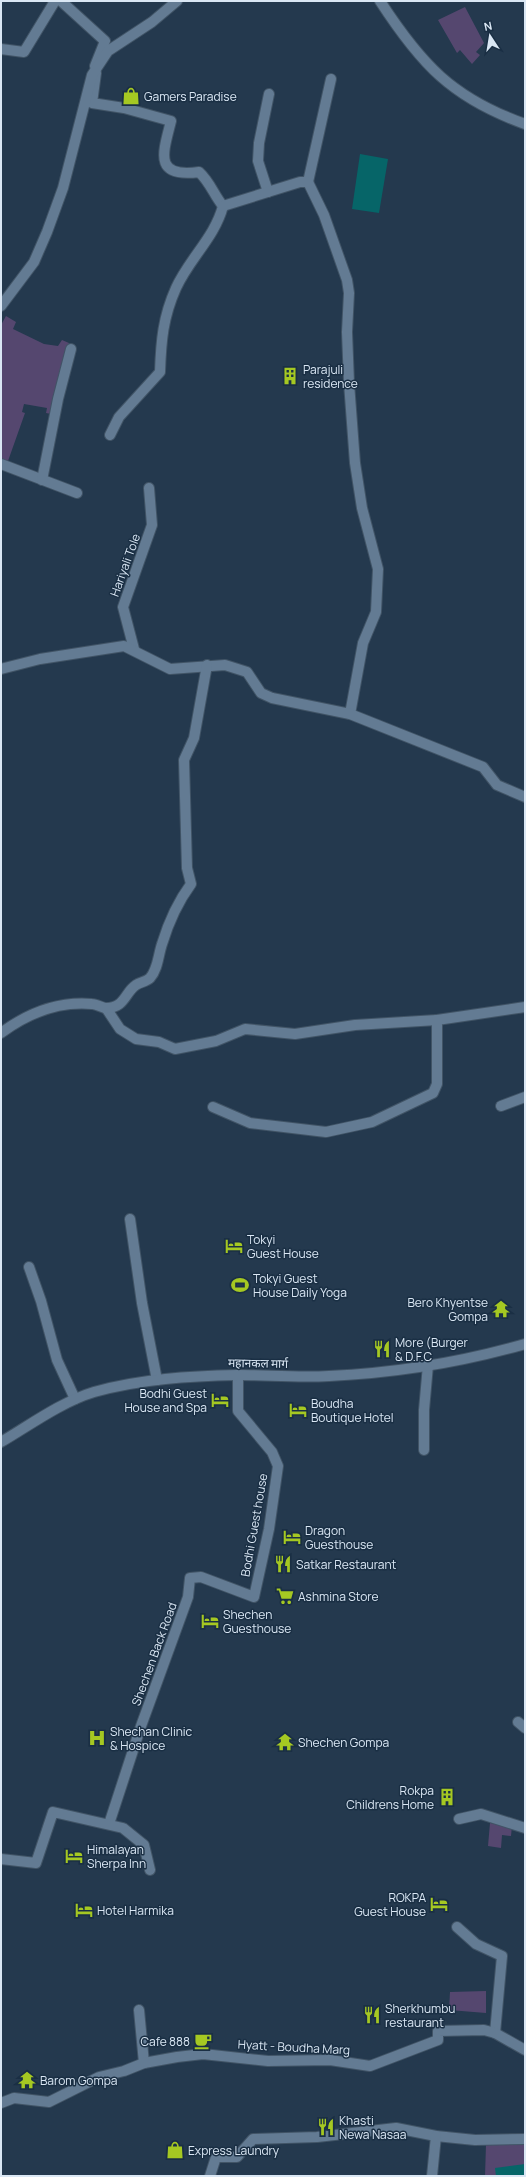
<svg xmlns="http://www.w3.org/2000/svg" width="526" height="2177" font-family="Manrope,'Noto Sans Devanagari',sans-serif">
	<rect width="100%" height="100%" fill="#24394e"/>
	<g fill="#55476f">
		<path d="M 465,7 L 484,43 L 476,52 L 480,55 L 472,64 L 460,50 L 457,53 L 438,20 Z"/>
		<path d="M 6,316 L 16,322 L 13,329 L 44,344 L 58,346 L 62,340 L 69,343 L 51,414 L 46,413 L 47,408 L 24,404 L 22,412 L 25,413 L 8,461 L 1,459 L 1,325 Z"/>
		<path d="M 490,1823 L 512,1826 L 511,1836 L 502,1835 L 501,1848 L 488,1846 Z"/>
		<path d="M 486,1991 L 486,2013 L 449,2010 L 450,1992 Z"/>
		<path d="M 525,2143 L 525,2176 L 485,2176 L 486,2144 Z"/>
	</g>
	<g fill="#066568">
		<path d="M 360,154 L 388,159 L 379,213 L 352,209 Z"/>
		<path d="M 525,2164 L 525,2176 L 496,2176 L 495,2168 Z"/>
	</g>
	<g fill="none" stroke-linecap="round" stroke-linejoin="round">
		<g stroke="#415466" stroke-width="12">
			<g id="minor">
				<path d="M 61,1 L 105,41 L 95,66"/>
				<path d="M 380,1 C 421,64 452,98 525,124"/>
				<path d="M 1,49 L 24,52 L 55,1"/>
				<path d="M 96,73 L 92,103 L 124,108 L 171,121 C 163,153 153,178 199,172 C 210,182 214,195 223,206 C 215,237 189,259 176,288 C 163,317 161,341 160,372 L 119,417 L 110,435"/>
				<path d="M 308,182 L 331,79"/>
				<path d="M 268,192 L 258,161 L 259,143 L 269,94"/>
				<path d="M 223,206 L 300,182 L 308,182 L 324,215 L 347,280 L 349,293 L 347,332 L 349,383 L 355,463 L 362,508 L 378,569 L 376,612 L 363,643 L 350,714"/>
				<path d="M 1,464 L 77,493"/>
				<path d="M 42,480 L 58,399 L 71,349"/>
				<path d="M 134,649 L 123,607 L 152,525 L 149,488"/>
				<path d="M 1,669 L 40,659 L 124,646 L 170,669 L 225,665 L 247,672 L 261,693 L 272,698 L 350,714 L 483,767 L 497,785 L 525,797"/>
				<path d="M 106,1008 L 120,1029 L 136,1039 L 159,1042 L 175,1049 L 216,1041 L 245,1029 L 295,1034 L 355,1025 L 437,1020"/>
				<path d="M 1,1033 C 28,1013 58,1001 92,1004 C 97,1004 102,1008 106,1008 C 125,1008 125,992 136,985 C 140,982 146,982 150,978 C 158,969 158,956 162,944 C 169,921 177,903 191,884 L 187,868 L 184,760 L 194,738 L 207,665"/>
				<path d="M 501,1106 L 525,1097"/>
				<path d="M 213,1107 L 250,1123 L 326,1132 L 372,1122 L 433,1093 L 437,1084 L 437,1020 L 525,1007"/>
				<path d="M 130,1219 L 142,1303 L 157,1380"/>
				<path d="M 29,1267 L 41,1301 L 57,1360 L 75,1399"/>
				<path d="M 424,1450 L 424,1410 L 428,1365"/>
				<path d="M 518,1722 L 525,1728"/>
				<path d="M 459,1819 L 481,1814 L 525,1828"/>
				<path d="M 109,1824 L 141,1726 L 188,1597 L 190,1578 L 201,1577 L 254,1597 L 269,1529 L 278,1466 L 272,1452 L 238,1411 L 238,1375"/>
				<path d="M 1,1859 L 36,1863 L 53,1812 L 123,1828 L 144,1845 L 150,1870"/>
				<path d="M 457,1927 L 476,1944 L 502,1956 L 495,2033"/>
				<path d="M 139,2010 L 144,2063"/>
				<path d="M 1,2103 L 14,2098 L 49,2102 L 99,2077 L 124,2071 L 144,2063 L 177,2057 L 203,2054 L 268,2061 L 330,2060 L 370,2066 L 438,2040 L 438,2031 L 484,2030 L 495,2033 L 525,2050"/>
				<path d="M 210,2176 L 216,2157 L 237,2157 L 253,2139 L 317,2137 L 396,2128 L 436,2136 L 475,2140 L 525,2139"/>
				<path d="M 432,2176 L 436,2136"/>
			</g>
		</g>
		<g stroke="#415466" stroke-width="12">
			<g id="secondary">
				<path d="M 1,306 L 34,262 L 47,232 L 63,188 L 92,75 L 108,51 L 152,22 L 177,1"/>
				<path d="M 1,1442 C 30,1425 61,1402 94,1392 C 140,1379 190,1376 238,1375 C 268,1375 298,1378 329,1376 C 395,1373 462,1362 525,1344"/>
			</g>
		</g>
		<use href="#minor" stroke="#637b93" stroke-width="10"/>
		<use href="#secondary" stroke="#637b93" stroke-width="10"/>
	</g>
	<defs>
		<g id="shop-bare" transform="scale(1.38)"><path d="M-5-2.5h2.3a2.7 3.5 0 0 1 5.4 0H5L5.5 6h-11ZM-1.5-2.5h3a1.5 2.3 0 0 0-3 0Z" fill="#a5c822" stroke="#1a2f44" stroke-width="2.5" paint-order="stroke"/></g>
		<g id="building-bare" transform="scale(1.38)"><path d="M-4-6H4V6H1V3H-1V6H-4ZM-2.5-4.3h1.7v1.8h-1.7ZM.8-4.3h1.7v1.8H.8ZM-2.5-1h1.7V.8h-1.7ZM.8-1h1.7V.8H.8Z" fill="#a5c822" stroke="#1a2f44" stroke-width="2.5" paint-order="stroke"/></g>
		<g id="hotel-bare" transform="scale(1.38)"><path d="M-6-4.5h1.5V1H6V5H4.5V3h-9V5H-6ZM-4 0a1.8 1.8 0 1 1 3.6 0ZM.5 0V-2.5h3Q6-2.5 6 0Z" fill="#a5c822" stroke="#1a2f44" stroke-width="2.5" paint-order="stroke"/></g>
		<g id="stadium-bare" transform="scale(1.38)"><path d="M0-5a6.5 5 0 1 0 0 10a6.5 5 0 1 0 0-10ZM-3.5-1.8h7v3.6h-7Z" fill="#a5c822" stroke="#1a2f44" stroke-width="2.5" paint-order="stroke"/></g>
		<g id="temple-bare" transform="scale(1.38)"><path d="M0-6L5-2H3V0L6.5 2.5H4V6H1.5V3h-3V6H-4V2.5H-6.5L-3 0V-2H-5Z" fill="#a5c822" stroke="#1a2f44" stroke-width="2.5" paint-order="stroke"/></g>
		<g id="restaurant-bare" transform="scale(1.38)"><path d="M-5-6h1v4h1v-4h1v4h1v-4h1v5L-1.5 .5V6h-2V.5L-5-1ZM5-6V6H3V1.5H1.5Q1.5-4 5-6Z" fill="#a5c822" stroke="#1a2f44" stroke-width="2.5" paint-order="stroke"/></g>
		<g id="supermarket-bare" transform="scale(1.38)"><path d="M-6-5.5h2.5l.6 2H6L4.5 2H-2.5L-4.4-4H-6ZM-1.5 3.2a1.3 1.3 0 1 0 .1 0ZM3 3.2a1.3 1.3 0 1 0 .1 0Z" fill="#a5c822" stroke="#1a2f44" stroke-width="2.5" paint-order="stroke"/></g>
		<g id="hospital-bare" transform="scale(1.38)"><path d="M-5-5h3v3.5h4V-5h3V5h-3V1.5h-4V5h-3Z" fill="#a5c822" stroke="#1a2f44" stroke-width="2.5" paint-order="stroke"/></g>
		<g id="cafe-bare" transform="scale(1.38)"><path d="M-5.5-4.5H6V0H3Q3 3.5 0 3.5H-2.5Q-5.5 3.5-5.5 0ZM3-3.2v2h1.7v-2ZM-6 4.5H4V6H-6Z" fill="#a5c822" stroke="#1a2f44" stroke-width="2.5" paint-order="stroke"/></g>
	</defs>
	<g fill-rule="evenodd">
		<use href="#shop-bare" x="131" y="96"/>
		<use href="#building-bare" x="290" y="376"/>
		<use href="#hotel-bare" x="234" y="1246"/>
		<use href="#stadium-bare" x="240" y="1285"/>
		<use href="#temple-bare" x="501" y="1309"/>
		<use href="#restaurant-bare" x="382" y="1349"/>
		<use href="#hotel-bare" x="220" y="1400"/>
		<use href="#hotel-bare" x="298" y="1410"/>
		<use href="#hotel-bare" x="292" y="1537"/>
		<use href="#restaurant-bare" x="283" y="1564"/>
		<use href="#supermarket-bare" x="285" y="1596"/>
		<use href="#hotel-bare" x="210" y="1621"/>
		<use href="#hospital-bare" x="97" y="1738"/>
		<use href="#temple-bare" x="285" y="1742"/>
		<use href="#building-bare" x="447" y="1797"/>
		<use href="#hotel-bare" x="74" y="1856"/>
		<use href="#hotel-bare" x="439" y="1904"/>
		<use href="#hotel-bare" x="84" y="1910"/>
		<use href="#restaurant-bare" x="372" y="2015"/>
		<use href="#cafe-bare" x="203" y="2041"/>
		<use href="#temple-bare" x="27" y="2080"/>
		<use href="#restaurant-bare" x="326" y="2127"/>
		<use href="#shop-bare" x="175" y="2150"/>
	</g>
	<g text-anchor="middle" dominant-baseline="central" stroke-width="3" stroke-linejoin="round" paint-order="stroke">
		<g font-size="12" fill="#dae7f4" stroke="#1a2f44" text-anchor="start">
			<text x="144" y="96">Gamers Paradise</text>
			<text x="303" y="369">Parajuli<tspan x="303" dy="14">residence</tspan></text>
			<text x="247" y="1239">Tokyi<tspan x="247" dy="14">Guest House</tspan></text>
			<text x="253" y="1278">Tokyi Guest<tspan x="253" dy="14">House Daily Yoga</tspan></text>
			<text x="488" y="1302" text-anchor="end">Bero Khyentse<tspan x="488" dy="14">Gompa</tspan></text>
			<text x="395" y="1342">More (Burger<tspan x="395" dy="14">&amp; D.F.C</tspan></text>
			<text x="207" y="1393" text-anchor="end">Bodhi Guest<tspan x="207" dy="14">House and Spa</tspan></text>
			<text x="311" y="1403">Boudha<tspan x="311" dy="14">Boutique Hotel</tspan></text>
			<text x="305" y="1530">Dragon<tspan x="305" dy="14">Guesthouse</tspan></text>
			<text x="296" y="1564">Satkar Restaurant</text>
			<text x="298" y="1596">Ashmina Store</text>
			<text x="223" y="1614">Shechen<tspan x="223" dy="14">Guesthouse</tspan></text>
			<text x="110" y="1731">Shechan Clinic<tspan x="110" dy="14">&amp; Hospice</tspan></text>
			<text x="298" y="1742">Shechen Gompa</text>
			<text x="434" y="1790" text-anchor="end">Rokpa<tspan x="434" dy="14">Childrens Home</tspan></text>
			<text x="87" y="1849">Himalayan<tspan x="87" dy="14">Sherpa Inn</tspan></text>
			<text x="426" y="1897" text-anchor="end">ROKPA<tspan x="426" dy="14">Guest House</tspan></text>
			<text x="97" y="1910">Hotel Harmika</text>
			<text x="385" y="2008">Sherkhumbu<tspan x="385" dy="14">restaurant</tspan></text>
			<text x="190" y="2041" text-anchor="end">Cafe 888</text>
			<text x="40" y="2080">Barom Gompa</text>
			<text x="339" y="2120">Khasti<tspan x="339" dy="14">Newa Nasaa</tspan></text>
			<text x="188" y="2150">Express Laundry</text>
		</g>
		<g font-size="12" fill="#dae7f4" stroke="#1a2f44">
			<text transform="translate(125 565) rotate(-70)">Hariyali Tole</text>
			<text transform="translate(258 1363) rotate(1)">महानकल मार्ग</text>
			<text transform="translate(254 1525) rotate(-80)">Bodhi Guest house</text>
			<text transform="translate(154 1654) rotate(-70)">Shechen Back Road</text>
			<text transform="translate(294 2047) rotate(3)">Hyatt - Boudha Marg</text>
		</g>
	</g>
	<rect width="526" height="2177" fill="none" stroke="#dae7f4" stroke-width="4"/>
	<g transform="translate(490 36) rotate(348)" stroke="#1a2f44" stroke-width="3" paint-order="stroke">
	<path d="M0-3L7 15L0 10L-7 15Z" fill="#dae7f4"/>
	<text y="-6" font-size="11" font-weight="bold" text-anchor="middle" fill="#dae7f4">N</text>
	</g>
</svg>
